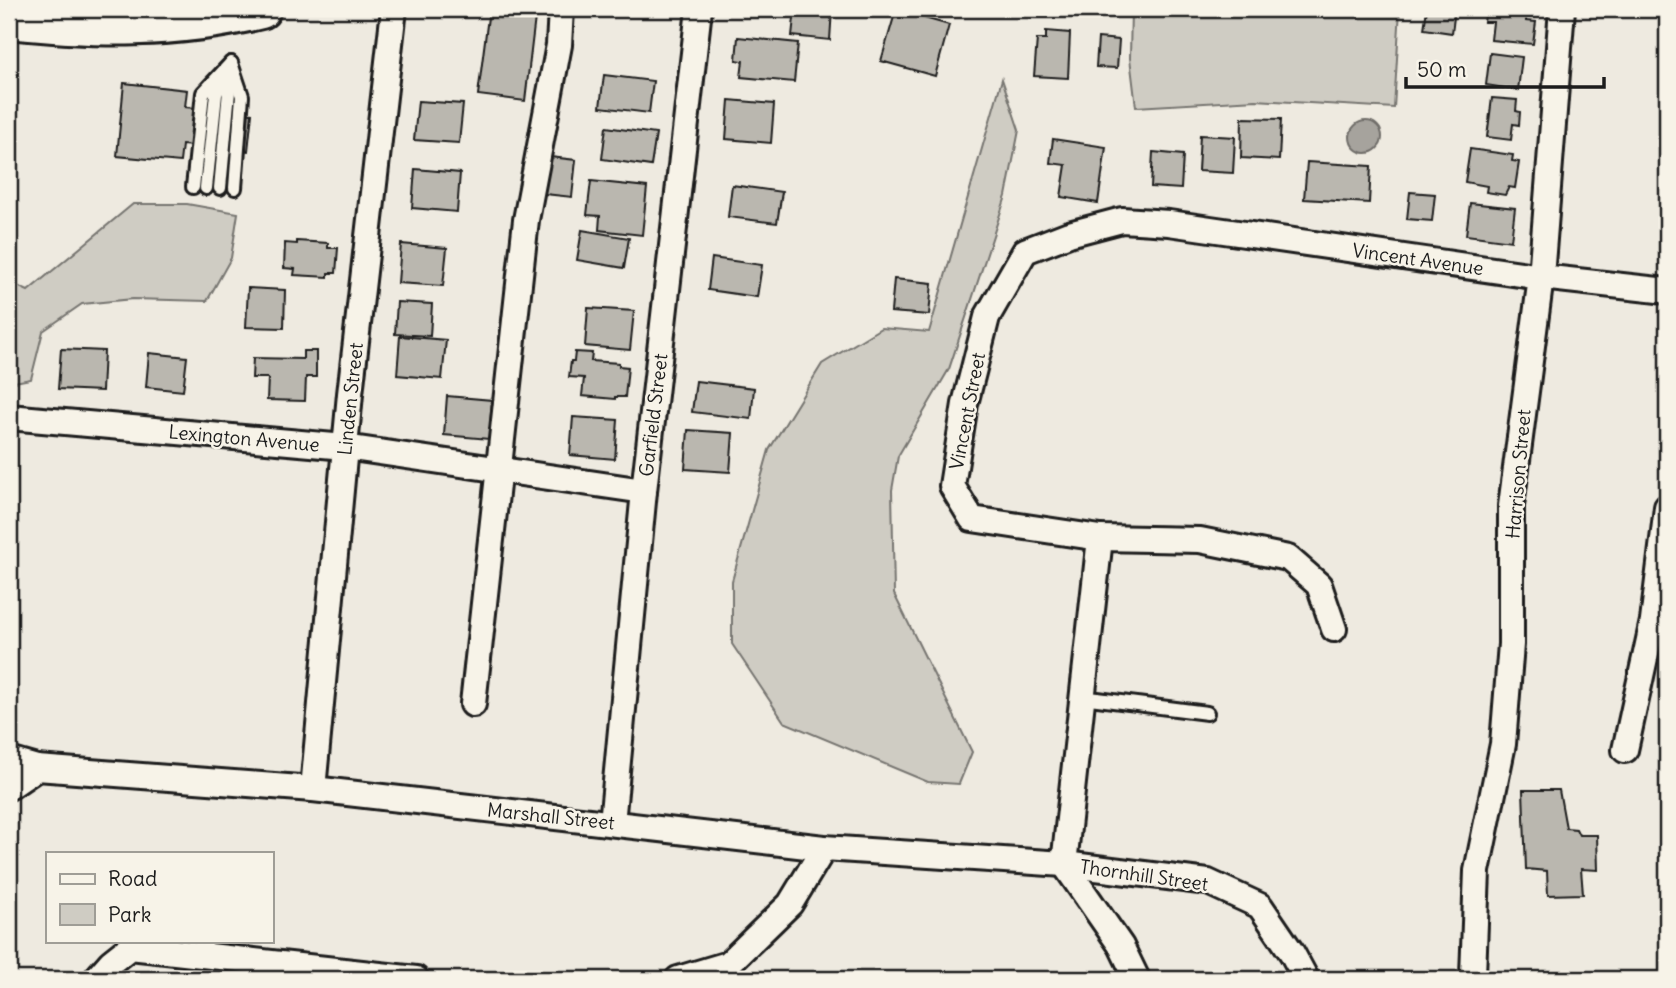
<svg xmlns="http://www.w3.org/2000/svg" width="1676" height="988" font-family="Delius,sans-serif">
	<rect width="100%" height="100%" fill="#eeeae0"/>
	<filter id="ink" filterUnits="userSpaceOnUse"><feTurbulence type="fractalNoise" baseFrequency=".0143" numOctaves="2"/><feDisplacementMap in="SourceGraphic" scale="14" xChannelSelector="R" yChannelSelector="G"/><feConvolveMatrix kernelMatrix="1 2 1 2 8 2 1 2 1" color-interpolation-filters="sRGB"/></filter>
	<g filter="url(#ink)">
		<g fill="#cfccc3" stroke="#767470" stroke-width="2">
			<path d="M 1131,9 L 1400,9 L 1394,108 L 1256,100 L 1136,107 L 1130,58 Z"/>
			<path d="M 1002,79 L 1019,130 L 1006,196 L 949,369 L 898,456 L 892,490 L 894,594 L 972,752 L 959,784 L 928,782 L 784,722 L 732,644 L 732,581 L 769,450 L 822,364 L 881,328 L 929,332 Z"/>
			<path d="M 133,204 L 187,204 L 238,213 L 231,258 L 207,301 L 133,299 L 82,304 L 43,331 L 31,379 L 9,383 L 9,282 L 28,291 Z"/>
		</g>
		<circle fill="#a6a39d" stroke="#6f6d69" stroke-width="2" cx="1366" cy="137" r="16"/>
		<g fill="#bab7af" stroke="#1c1c1c" stroke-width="2">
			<path d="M 489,9 L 536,9 L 525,101 L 478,95 Z"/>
			<path d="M 795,9 L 832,9 L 830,40 L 792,36 Z"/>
			<path d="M 1427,9 L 1455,9 L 1452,33 L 1424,29 Z"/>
			<path d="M 1486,9 L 1527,9 L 1526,21 L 1536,22 L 1533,44 L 1491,40 L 1493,22 L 1484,22 Z"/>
			<path d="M 896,10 L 949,25 L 935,76 L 881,61 Z"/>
			<path d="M 1046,31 L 1070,33 L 1068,78 L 1034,76 L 1037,39 L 1046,39 Z"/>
			<path d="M 738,37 L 798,43 L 794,82 L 741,77 L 743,61 L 736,60 Z"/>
			<path d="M 1098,38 L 1119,40 L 1117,68 L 1096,67 Z"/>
			<path d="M 1490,53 L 1522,57 L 1518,90 L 1486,85 Z"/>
			<path d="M 604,75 L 653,81 L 649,113 L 600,107 Z"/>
			<path d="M 124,83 L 187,90 L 185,107 L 252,113 L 248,151 L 182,145 L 180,162 L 117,156 Z"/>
			<path d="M 1492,98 L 1517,100 L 1516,111 L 1520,112 L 1519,125 L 1513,124 L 1511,140 L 1487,137 Z"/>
			<path d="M 729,100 L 774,104 L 771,143 L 726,139 Z"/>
			<path d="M 418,101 L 463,104 L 459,143 L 414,140 Z"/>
			<path d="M 1242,118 L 1281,119 L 1279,160 L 1241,158 Z"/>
			<path d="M 606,127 L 656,134 L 651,166 L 602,159 Z"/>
			<path d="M 1200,135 L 1235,137 L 1233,173 L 1198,171 Z"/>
			<path d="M 1053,139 L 1106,147 L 1098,203 L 1061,197 L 1066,165 L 1050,163 Z"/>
			<path d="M 1470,149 L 1513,155 L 1512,161 L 1519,162 L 1515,188 L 1509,187 L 1505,195 L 1486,192 L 1487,186 L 1465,182 Z"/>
			<path d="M 1153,152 L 1183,155 L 1181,189 L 1151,187 Z"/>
			<path d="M 541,156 L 576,160 L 572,197 L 536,193 Z"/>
			<path d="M 1307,162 L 1371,166 L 1369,203 L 1304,199 Z"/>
			<path d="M 415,169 L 460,173 L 457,212 L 412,208 Z"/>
			<path d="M 591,181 L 647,187 L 642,235 L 599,230 L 600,216 L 587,215 Z"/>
			<path d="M 732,185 L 782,192 L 777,223 L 728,217 Z"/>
			<path d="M 1410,192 L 1435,194 L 1432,221 L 1407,219 Z"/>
			<path d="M 1470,203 L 1515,208 L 1511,241 L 1466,235 Z"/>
			<path d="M 582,230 L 629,238 L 624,268 L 577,260 Z"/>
			<path d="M 297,241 L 328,243 L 328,248 L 338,248 L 336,273 L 328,273 L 328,277 L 294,275 L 295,269 L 284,268 L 285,243 L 297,244 Z"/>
			<path d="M 401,244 L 447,248 L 443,286 L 398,283 Z"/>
			<path d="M 712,258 L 762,265 L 757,297 L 708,290 Z"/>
			<path d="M 894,279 L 932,283 L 929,315 L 891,312 Z"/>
			<path d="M 248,288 L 285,290 L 284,328 L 246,327 Z"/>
			<path d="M 397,302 L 432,304 L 430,336 L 395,334 Z"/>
			<path d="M 588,308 L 634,311 L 630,350 L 585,346 Z"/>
			<path d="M 400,336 L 446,340 L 442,379 L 397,375 Z"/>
			<path d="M 61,349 L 104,351 L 102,391 L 58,389 Z"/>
			<path d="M 303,351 L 316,351 L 316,377 L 306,377 L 305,401 L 267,400 L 268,378 L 252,378 L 253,358 L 303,359 Z"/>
			<path d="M 575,352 L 592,353 L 591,361 L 619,363 L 619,366 L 628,367 L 625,397 L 615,397 L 615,399 L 582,396 L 584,378 L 569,377 L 571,361 L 574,361 Z"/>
			<path d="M 149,353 L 187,357 L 183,391 L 146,387 Z"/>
			<path d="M 696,381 L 754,388 L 751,419 L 692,412 Z"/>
			<path d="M 447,396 L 492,400 L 489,439 L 444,435 Z"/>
			<path d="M 573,417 L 618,420 L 615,459 L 570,455 Z"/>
			<path d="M 688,430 L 733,433 L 730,472 L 685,469 Z"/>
			<path d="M 1523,790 L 1559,790 L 1566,828 L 1576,829 L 1579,835 L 1597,835 L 1598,870 L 1581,869 L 1583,894 L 1548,895 L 1547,871 L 1526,869 Z"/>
		</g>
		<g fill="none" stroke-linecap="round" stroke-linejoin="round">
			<g stroke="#1c1c1c" stroke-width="18">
				<g id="service">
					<path d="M 231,63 L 242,96 L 235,188"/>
					<path d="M 193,187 L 203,93 L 231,63"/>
					<path d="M 206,188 L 216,94 L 225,75"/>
					<path d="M 220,188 L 231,70"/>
					<path d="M 1082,697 L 1207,713"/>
				</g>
			</g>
			<g stroke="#1c1c1c" stroke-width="30">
				<g id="minor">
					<path d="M 9,417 L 345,447 L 644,491"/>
					<path d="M 1334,629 L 1319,585 L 1288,558 L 1200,540 L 1100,538 L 972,519 L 952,486 L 965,404 L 987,317 L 1025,251 L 1069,234 L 1122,220 L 1169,223 L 1541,277 L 1667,291"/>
					<path d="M 473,704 L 526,220 L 559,45 L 561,9"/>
					<path d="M 1625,750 L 1653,621 L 1667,507"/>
					<path d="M 9,760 L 37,768"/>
					<path d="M 9,787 L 37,768 L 313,789 L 824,848 L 1064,864 L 1208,882 L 1260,906 L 1292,953 L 1306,979"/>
					<path d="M 313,789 L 350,394 L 394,9"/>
					<path d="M 612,823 L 644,491 L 699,9"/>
					<path d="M 1064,864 L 1100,538"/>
					<path d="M 1064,864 L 1121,946 L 1137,979"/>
					<path d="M 96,979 L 111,962 L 130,947 L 416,979"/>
					<path d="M 678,979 L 728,964 L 790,904 L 824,848"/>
					<path d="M 1475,979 L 1473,975 L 1477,871 L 1503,744 L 1511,644 L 1511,506 L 1541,277 L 1562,9"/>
				</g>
			</g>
			<g stroke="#1c1c1c" stroke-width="44">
				<path id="primary" d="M 9,19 C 96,28 175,30 261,9"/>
			</g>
			<use href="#service" stroke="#f7f3e8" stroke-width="12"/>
			<use href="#minor" stroke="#f7f3e8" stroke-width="24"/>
			<use href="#primary" stroke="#f7f3e8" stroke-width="38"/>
		</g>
	</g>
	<g text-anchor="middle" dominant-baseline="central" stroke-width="5" stroke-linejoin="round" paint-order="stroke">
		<g font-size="19" fill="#1c1c1c" stroke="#f7f3e8">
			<text transform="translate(1418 259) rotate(8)">Vincent Avenue</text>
			<text transform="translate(350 399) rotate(-84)">Linden Street</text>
			<text transform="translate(967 411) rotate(-79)">Vincent Street</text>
			<text transform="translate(653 415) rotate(-83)">Garfield Street</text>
			<text transform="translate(244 438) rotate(5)">Lexington Avenue</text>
			<text transform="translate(1518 474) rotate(-85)">Harrison Street</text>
			<text transform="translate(551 816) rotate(6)">Marshall Street</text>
			<text transform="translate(1144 875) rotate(8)">Thornhill Street</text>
		</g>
	</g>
	<rect width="1676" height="988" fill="none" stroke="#f7f3e8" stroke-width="35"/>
	<rect x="18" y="18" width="1641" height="953" fill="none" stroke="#1c1c1c" stroke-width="2.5" filter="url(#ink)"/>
	<rect x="46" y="852" width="228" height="91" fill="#f7f3e8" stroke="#9f9d96" stroke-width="2"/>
	<rect x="60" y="874" width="35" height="10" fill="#f7f3e8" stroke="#9f9d96" stroke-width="2"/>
	<text x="108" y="886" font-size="21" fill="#1c1c1c">Road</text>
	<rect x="60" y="904" width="35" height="21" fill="#cfccc3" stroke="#9f9d96" stroke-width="2"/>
	<text x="108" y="922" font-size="21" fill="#1c1c1c">Park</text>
	<path d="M1406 77v10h198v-10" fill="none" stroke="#1c1c1c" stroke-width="3.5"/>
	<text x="1417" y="77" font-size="21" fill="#1c1c1c" stroke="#f7f3e8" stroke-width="5" paint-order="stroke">50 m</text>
</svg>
